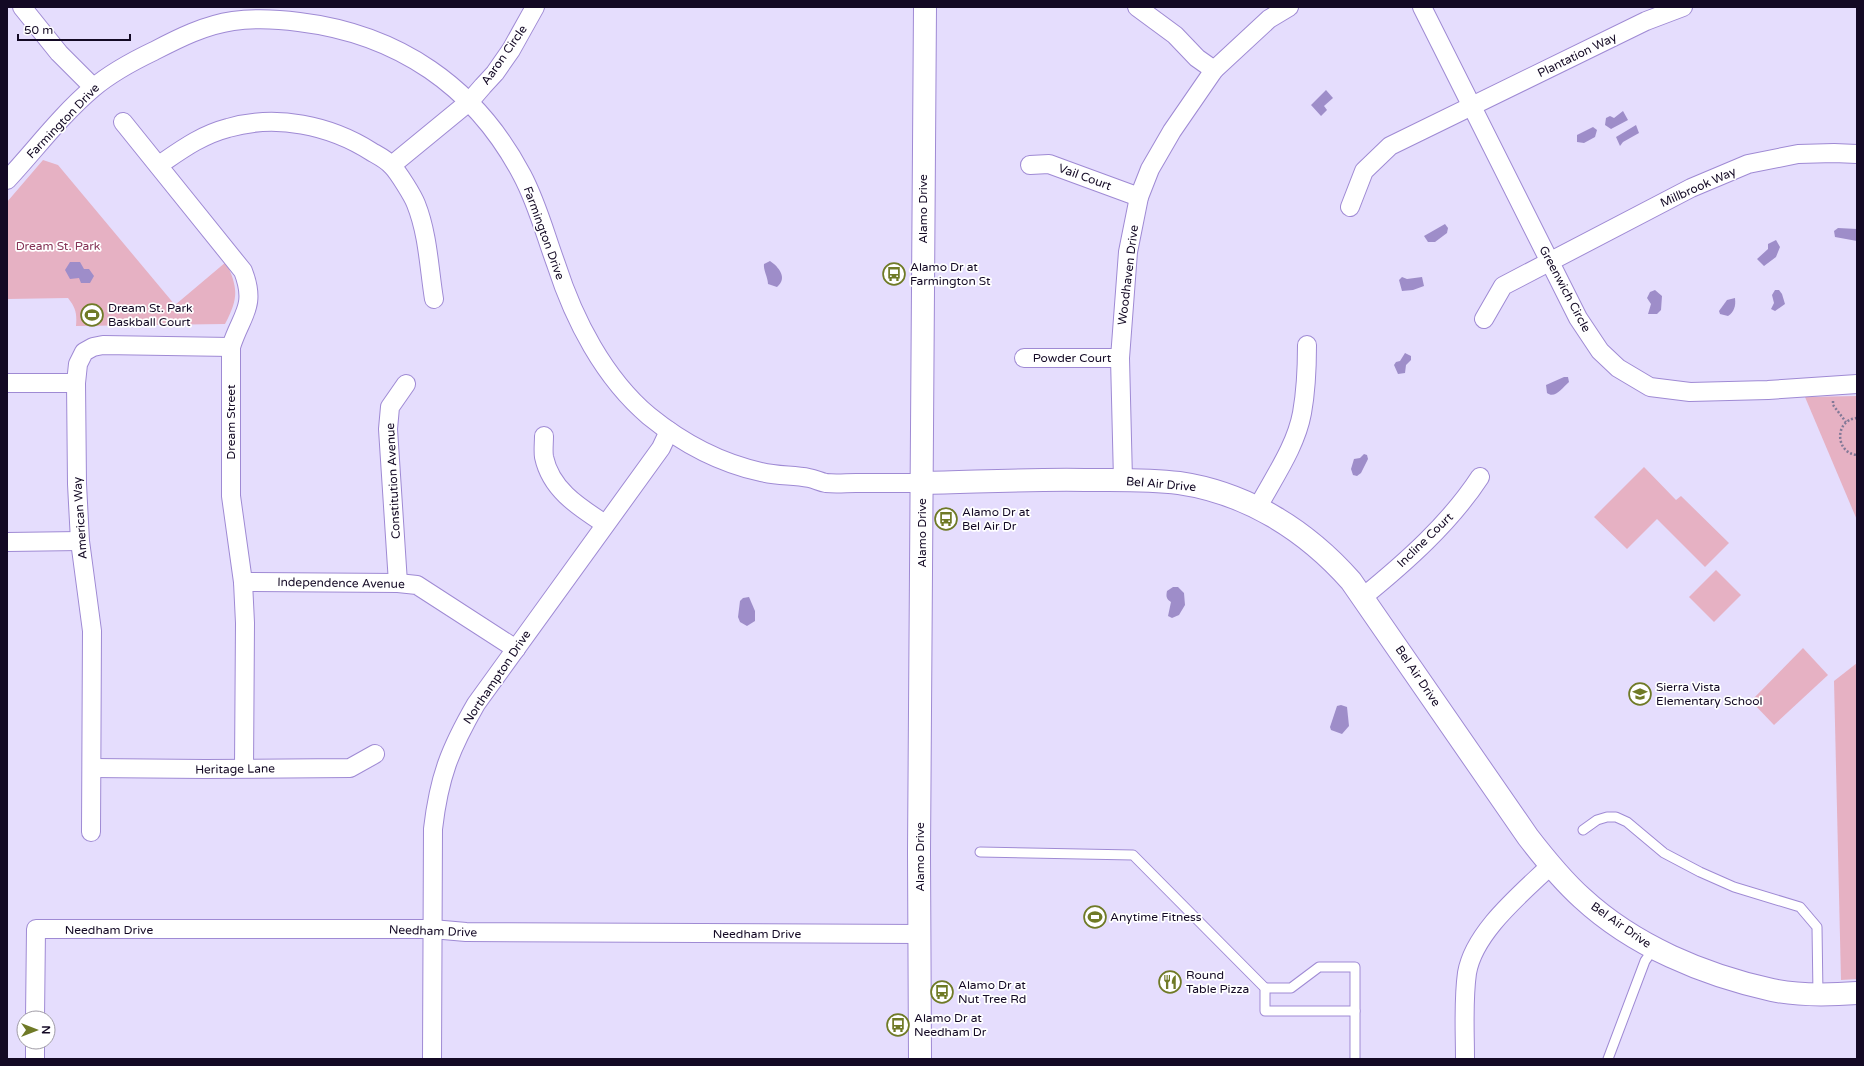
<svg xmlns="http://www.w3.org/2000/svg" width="1864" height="1066" font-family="'Varela Round',sans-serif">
	<rect width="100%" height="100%" fill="#e5ddfd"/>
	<g fill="#e6b1c3">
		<path d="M 43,160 L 58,165 L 175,305 L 226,262 C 238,288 239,297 225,324 L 76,326 C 77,314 76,308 68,298 L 7,299 L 7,202 Z"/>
		<path d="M 1857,396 L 1857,520 L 1805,397 Z"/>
		<path d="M 1644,467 L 1676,500 L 1681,496 L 1729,543 L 1705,567 L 1657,519 L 1627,549 L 1594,517 Z"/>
		<path d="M 1716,570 L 1741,595 L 1714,622 L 1689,597 Z"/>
		<path d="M 1803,648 L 1828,675 L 1774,725 L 1751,701 Z"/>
		<path d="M 1857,663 L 1857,979 L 1841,980 L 1834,681 Z"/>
	</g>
	<g fill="#9e8dc9">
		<path d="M 1326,90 L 1333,98 L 1324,106 L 1327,110 L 1321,116 L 1311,105 Z"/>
		<path d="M 1623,111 L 1628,120 L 1611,129 L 1605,125 L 1606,118 L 1610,116 L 1614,118 Z"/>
		<path d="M 1636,125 L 1639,133 L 1623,142 L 1620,146 L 1616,137 Z"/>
		<path d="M 1593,127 L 1597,130 L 1595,137 L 1584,143 L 1577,142 L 1577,135 Z"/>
		<path d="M 1445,224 L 1448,228 L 1447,233 L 1435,242 L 1428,242 L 1424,236 Z"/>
		<path d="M 1838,228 L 1857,229 L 1857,241 L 1835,237 L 1834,231 Z"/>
		<path d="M 1776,240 L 1780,247 L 1776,257 L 1764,266 L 1757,259 L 1768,249 L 1768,244 Z"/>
		<path d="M 770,261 C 779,267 788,278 777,287 L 768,284 C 768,278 763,269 764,264 Z"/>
		<path d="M 70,262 L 80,262 L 84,269 L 89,269 L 94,276 L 90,283 L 81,283 L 79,278 L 70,279 L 65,270 Z"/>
		<path d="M 1402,277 L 1407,279 L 1422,277 L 1424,286 L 1413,290 L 1402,291 L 1399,280 Z"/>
		<path d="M 1655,290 L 1662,296 L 1661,310 L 1657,314 L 1648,314 L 1651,304 L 1647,298 L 1650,292 Z"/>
		<path d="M 1775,290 L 1779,290 L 1782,294 L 1785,304 L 1775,311 L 1771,309 L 1774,303 L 1772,295 Z"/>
		<path d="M 1735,298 C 1736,306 1734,312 1728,316 L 1720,314 L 1719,311 L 1727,300 Z"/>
		<path d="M 1405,353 L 1411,356 L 1411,360 L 1406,365 L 1405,373 L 1398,374 L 1394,365 L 1396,362 L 1400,361 Z"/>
		<path d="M 1564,377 L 1568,377 L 1569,382 C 1562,388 1555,399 1547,393 L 1546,385 Z"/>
		<path d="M 1364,454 L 1367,455 L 1368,459 L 1361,473 L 1357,476 L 1353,475 L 1351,469 L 1354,459 L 1360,458 Z"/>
		<path d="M 1173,587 L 1178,587 L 1184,593 L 1185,605 L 1179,615 L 1172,618 L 1168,616 L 1171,602 C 1166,599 1166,596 1167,591 Z"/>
		<path d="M 749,597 L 755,611 L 755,621 L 747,626 L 740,622 L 738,617 L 740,601 L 743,598 Z"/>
		<path d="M 1341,705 L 1347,707 L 1349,726 L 1342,734 L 1331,730 L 1330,727 L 1337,706 Z"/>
	</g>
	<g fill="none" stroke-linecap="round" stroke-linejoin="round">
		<g stroke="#9f8ad4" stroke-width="11">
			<g id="service">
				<path d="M 1583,830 L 1597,820 L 1607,817 L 1616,817 L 1627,822 L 1664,853 L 1700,872 L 1734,887 L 1800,907 L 1817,927 L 1818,995"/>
				<path d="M 980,852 L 1133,855 L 1265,988 L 1265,1011 L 1355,1011 L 1355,1059"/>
				<path d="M 1265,988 L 1291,988 L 1319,967 L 1355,967 L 1355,1011"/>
				<path d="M 1608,1059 L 1645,961 L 1654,948"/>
			</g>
		</g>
		<g stroke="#9f8ad4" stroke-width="20">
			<g id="minor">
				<path d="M 22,7 L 59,53 L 93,87"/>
				<path d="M 1137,7 L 1175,35 L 1197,58 L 1214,70"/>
				<path d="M 1422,7 L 1578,318 L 1600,351 L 1618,368 L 1650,387 L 1690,392 L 1768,390 L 1857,384"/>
				<path d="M 123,122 L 243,271 C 257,307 241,315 231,347 L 231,496 L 243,582 L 245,623 L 244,768"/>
				<path d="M 159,165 C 181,150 201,135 228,128 C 276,114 330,125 372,152 C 379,156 387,160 392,166 C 398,172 413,196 416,204 C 428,234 429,268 434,299"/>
				<path d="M 392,165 L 470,101 L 483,86 L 495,73 L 511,50 L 535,7"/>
				<path d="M 1030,165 L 1049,164 L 1139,197"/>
				<path d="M 7,180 C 35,150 61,115 93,88 C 111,73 133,61 154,51 C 179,38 205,25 233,21 C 255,18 277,19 299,22 C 398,34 475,86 522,175 C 537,203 545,234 556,264 C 574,320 604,378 649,416 C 681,442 720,463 761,472 C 777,476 793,475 809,478 C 815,479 820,482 826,483 C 836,484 846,483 856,483 C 878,483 900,483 922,483"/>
				<path d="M 1350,207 L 1364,171 L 1390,146 L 1646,21 L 1683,7"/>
				<path d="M 1484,319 L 1503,286 L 1691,188 L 1748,164 L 1798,154 L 1834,153 L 1857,154"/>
				<path d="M 1024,358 L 1120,358"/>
				<path d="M 7,383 L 76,383"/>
				<path d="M 544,436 C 544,443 543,451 544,457 C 551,490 579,507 605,524"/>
				<path d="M 1123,480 L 1120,358 L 1128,252 L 1139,197 L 1150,169 L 1172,131 L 1214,70 L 1269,19 L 1289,7"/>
				<path d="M 1258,507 C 1274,477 1296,446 1302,413 C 1306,391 1307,368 1307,345"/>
				<path d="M 7,542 L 80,541"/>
				<path d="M 243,582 L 398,583 L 417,585 L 516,649"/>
				<path d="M 398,583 L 388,429 L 390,407 L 406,384"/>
				<path d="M 1363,597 C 1406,562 1450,523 1480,477"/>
				<path d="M 92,768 L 205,769 L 350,768 L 375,754"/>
				<path d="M 91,832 L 92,631 L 80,541 L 77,484 L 76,383 L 78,364 L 84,352 L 93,347 L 103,345 L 231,347"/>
				<path d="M 35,1018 L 36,929 L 432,929 L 466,932 L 920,934"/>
				<path d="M 35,1059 L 35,1042"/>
				<path d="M 432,1059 L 433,829 C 439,777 450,749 476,704 L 661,448 L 669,431"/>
				<path d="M 1465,1059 C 1465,1031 1463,1001 1467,973 C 1474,932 1521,894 1550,866"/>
			</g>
		</g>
		<g stroke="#9f8ad4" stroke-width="24">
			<path id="tertiary" d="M 922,483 C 976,482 1031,479 1085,480 C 1116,480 1148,479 1179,483 C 1247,493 1306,530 1351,581 L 1528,837 C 1545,859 1562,880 1582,898 C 1634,946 1704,975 1772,990 C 1799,996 1830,995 1857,993"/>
		</g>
		<g stroke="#9f8ad4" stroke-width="24">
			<path id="secondary" d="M 920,1059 L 919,853 L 925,7"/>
		</g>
		<g stroke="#827997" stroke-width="2.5" stroke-dasharray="2 2" stroke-linecap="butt">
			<path d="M 1833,401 L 1833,405 L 1846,422"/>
			<path d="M 1857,418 C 1834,420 1835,453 1857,455"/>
		</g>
		<use href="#service" stroke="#fff" stroke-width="9"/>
		<use href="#minor" stroke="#fff" stroke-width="18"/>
		<use href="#tertiary" stroke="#fff" stroke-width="22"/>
		<use href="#secondary" stroke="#fff" stroke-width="22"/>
	</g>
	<defs>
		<g id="bus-ring" transform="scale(1.15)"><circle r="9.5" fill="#fff" stroke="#6f7a26" stroke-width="1.5"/><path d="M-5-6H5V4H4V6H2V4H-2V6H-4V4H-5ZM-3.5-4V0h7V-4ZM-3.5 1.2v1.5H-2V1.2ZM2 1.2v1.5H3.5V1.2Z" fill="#6f7a26"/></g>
		<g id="stadium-ring" transform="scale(1.15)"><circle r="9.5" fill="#fff" stroke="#6f7a26" stroke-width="1.5"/><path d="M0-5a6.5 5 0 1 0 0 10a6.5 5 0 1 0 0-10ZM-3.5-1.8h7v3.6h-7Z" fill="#6f7a26"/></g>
		<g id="school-ring" transform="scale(1.15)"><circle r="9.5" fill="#fff" stroke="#6f7a26" stroke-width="1.5"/><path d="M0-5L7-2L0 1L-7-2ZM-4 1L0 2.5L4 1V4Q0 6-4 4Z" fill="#6f7a26"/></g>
		<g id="restaurant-ring" transform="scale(1.15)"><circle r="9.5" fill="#fff" stroke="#6f7a26" stroke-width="1.5"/><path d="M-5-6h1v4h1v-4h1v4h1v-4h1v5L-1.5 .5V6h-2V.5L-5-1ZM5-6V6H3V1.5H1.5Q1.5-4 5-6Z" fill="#6f7a26"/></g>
	</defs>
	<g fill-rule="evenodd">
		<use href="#bus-ring" x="894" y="274"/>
		<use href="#stadium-ring" x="92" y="315"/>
		<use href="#bus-ring" x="946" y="519"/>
		<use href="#school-ring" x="1640" y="694"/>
		<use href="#stadium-ring" x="1095" y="917"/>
		<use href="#restaurant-ring" x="1170" y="982"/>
		<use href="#bus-ring" x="942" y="992"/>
		<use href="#bus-ring" x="898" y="1025"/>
	</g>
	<g text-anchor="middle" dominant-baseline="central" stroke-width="3.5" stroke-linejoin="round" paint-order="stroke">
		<g font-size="12" fill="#130924" stroke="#fff">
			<text transform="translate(504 55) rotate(-55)">Aaron Circle</text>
			<text transform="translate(1577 55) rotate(-26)">Plantation Way</text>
			<text transform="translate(63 121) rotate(-46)">Farmington Drive</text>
			<text transform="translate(1085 177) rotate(20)">Vail Court</text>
			<text transform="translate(1698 187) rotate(-24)">Millbrook Way</text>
			<text transform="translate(923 209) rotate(-90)">Alamo Drive</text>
			<text transform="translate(544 233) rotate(70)">Farmington Drive</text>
			<text transform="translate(1128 275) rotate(-83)">Woodhaven Drive</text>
			<text transform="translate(1565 289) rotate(62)">Greenwich Circle</text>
			<text x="1072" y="358">Powder Court</text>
			<text transform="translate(231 422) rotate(-90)">Dream Street</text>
			<text transform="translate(393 481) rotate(-93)">Constitution Avenue</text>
			<text transform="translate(1161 484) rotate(5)">Bel Air Drive</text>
			<text transform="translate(80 518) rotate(-94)">American Way</text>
			<text transform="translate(922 533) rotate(-90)">Alamo Drive</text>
			<text transform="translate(1425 540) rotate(-44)">Incline Court</text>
			<text transform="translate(341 583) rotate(1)">Independence Avenue</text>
			<text transform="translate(1418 676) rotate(56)">Bel Air Drive</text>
			<text transform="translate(497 677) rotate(-56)">Northampton Drive</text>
			<text transform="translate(235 769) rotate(-1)">Heritage Lane</text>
			<text transform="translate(920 857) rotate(-90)">Alamo Drive</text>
			<text transform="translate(1621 925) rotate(35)">Bel Air Drive</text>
			<text x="109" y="930">Needham Drive</text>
			<text transform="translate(433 931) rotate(2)">Needham Drive</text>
			<text x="757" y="934">Needham Drive</text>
		</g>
		<g font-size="12" fill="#853356" stroke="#fff">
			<text x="58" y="246">Dream St. Park</text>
		</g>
		<g font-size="12" fill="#130924" stroke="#fff" text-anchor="start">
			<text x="910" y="267">Alamo Dr at<tspan x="910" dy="14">Farmington St</tspan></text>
			<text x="108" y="308">Dream St. Park<tspan x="108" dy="14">Baskball Court</tspan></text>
			<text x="962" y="512">Alamo Dr at<tspan x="962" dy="14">Bel Air Dr</tspan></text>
			<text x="1656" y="687">Sierra Vista<tspan x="1656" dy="14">Elementary School</tspan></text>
			<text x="1110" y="917">Anytime Fitness</text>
			<text x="1186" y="975">Round<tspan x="1186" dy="14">Table Pizza</tspan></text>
			<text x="958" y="985">Alamo Dr at<tspan x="958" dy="14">Nut Tree Rd</tspan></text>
			<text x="914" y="1018">Alamo Dr at<tspan x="914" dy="14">Needham Dr</tspan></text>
		</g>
	</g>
	<rect width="1864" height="1066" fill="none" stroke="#130924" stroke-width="16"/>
	<g transform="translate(36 1030) rotate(90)"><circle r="19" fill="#ffffff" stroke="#a19da7"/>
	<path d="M0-3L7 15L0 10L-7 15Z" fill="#6f7a26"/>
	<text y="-6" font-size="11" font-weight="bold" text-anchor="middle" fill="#130924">N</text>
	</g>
	<path d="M18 34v6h112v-6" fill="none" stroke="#130924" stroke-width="2"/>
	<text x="24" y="34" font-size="12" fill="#130924" stroke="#ffffff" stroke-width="3" paint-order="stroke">50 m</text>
</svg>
